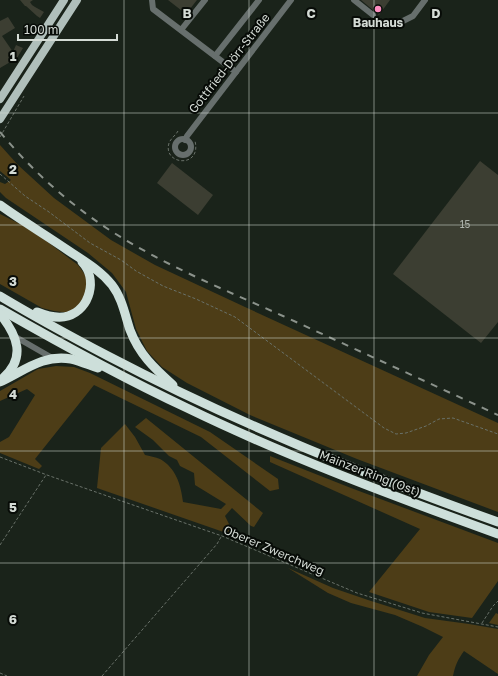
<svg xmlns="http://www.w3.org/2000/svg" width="498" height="676" font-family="'Golos Text',sans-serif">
	<rect width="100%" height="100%" fill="#1a231a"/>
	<g fill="#4d3d17">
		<path d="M 0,145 L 18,165 L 54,198 L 111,240 L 155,265 L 245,307 L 498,423 L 498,512 L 357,459 L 250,415 L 187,383 L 162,367 L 147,351 L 136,329 L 126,292 L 112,273 L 88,253 L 6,198 L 0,192 L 0,182 L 5,184 L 11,180 L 0,171 Z"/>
		<path d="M 0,214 L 22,225 L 45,240 L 78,265 L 86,276 L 89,285 L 82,303 L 69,312 L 62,312 L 54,311 L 42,308 L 0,284 Z"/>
		<path d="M 56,366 L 74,367 L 90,373 L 210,432 L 278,479 L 279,489 L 270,491 L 201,437 L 94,385 L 35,459 L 42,466 L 39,469 L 0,453 L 0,442 L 9,437 L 35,395 L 27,389 L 0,401 L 0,391 L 38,369 Z"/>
		<path d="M 146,418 L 263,513 L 254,527 L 251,526 L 232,508 L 225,516 L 235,536 L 97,488 L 101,448 L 125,424 L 135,437 L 145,455 C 149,456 156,457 160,459 C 176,468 181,485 183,502 L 221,509 L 226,504 L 195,485 L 194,473 L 180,466 L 177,460 L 169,456 L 153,440 L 135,427 Z"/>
		<path d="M 270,456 L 351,488 L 498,543 L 498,581 L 472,618 L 429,612 L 369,592 L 420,529 L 270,462 Z"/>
		<path d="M 288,568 L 333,588 L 368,600 L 425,618 L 469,624 L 498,629 L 498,674 L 464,651 C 458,659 455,666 453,676 L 417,676 L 429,655 L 443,637 L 423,627 L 395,615 L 351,603 L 328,593 Z"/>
		<path d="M 496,613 L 498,614 L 498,625 L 489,623 Z"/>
	</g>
	<g fill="#3c3e32">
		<path d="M 20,0 L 33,0 L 30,2 L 32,5 L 35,7 L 44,12 L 40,18 L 37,16 L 26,6 L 25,6 Z"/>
		<path d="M 168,0 L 197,0 L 186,14 Z"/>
		<path d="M 361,0 L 390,0 L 379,15 Z"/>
		<path d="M 8,17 L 15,28 L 2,36 L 13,52 L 16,45 L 23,48 L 14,63 L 12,61 L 0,68 L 0,21 Z"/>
		<path d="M 480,161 L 498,175 L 498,322 L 481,343 L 393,274 Z"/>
		<path d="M 172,163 L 213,195 L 198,215 L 157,183 Z"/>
	</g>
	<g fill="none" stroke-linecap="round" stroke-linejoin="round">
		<g stroke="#697169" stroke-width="1" stroke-dasharray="3 2" stroke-linecap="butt">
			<path d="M 178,131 C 176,135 171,138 169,143 C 162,165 202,169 195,141"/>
			<path d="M 0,137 L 24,96"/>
			<path d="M 0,174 L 25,196 L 49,212 L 90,243 L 121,260 L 136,271 L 163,286 L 196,299 L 235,317 L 384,428 L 396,434 L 406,433 L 426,426 L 439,419 L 453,418 L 498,434"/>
			<path d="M 0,457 L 47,475 L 222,536 L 357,593 L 422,613 L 498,627"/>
			<path d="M 0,545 L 46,475"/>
			<path d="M 482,623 L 493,606 L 498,601"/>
			<path d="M 0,673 L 7,676"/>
			<path d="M 102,676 L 217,544 L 221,537"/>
		</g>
		<g stroke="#676f6d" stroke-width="6">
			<path d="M 152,0 L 153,9 L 236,72"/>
			<path d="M 354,0 L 373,15"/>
			<path d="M 397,24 L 413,16 L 425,0"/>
			<path d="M 181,30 L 205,0"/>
			<path d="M 215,56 L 259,0"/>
			<circle cx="183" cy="147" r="8"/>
			<path d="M 185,140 L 187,136 L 291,0"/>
			<path d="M 14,336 L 54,359"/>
		</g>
		<g stroke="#b0bfbb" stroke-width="8">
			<path d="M 0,99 L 64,0"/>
			<path d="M 0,119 L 77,0"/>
		</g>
		<g stroke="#cddfda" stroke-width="9">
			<path d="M 0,205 C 22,221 46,235 69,251 C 84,261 100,270 112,285 C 122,298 125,315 130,330 C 139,354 154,368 173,385"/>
			<path d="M 0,296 C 35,317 72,337 108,356 C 234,422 365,475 498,522"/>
			<path d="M 0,309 C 61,344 123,378 187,408 C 288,457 393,496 498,534"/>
			<path d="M 37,312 C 47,316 58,319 68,316 C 90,309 98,279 82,262"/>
			<path d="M 0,314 C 17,335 27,358 2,379"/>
			<path d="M 0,382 C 24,371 43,354 71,359 C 80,361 89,365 98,368"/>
		</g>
		<path stroke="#8b928b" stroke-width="2" stroke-dasharray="7 7" stroke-linecap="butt" d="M 0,132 C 38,178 84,217 136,246 C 183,273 234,294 283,316 C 355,349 427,382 498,415"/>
	</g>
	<path fill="none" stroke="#d4dbd5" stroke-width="1" stroke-opacity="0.55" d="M 124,0 L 124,676M 249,0 L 249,676M 374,0 L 374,676M 0,113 L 498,113M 0,225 L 498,225M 0,338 L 498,338M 0,451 L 498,451M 0,563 L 498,563"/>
	<circle fill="#fd8ec0" stroke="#070b07" stroke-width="1.5" cx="378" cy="9" r="4"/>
	<g text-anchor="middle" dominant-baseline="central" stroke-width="4" stroke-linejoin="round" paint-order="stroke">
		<g font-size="10" fill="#aeb4ac">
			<text x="465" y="224">15</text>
		</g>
		<g font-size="12" font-weight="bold" fill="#d4dbd5" stroke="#070b07">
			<text x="378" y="22">Bauhaus</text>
		</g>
		<g font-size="12" fill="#d4dbd5" stroke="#070b07">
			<text transform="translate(229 63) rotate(-52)">Gottfried-Dörr-Straße</text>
			<text transform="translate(370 473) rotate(21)">Mainzer Ring (Ost)</text>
			<text transform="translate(274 550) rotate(23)">Oberer Zwerchweg</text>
		</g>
	</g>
	<g font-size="13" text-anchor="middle" font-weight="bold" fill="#d4dbd5" stroke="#070b07" stroke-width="4" stroke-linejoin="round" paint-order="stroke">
		<text x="187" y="18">B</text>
		<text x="311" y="18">C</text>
		<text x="436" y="18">D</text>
		<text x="13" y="61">1</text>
		<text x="13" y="174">2</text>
		<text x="13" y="286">3</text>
		<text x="13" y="399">4</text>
		<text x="13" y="512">5</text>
		<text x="13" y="624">6</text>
	</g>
	<path d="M18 34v6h99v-6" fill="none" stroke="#d4dbd5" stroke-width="2"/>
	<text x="24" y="34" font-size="12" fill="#d4dbd5" stroke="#070b07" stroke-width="3" paint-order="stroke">100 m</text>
</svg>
